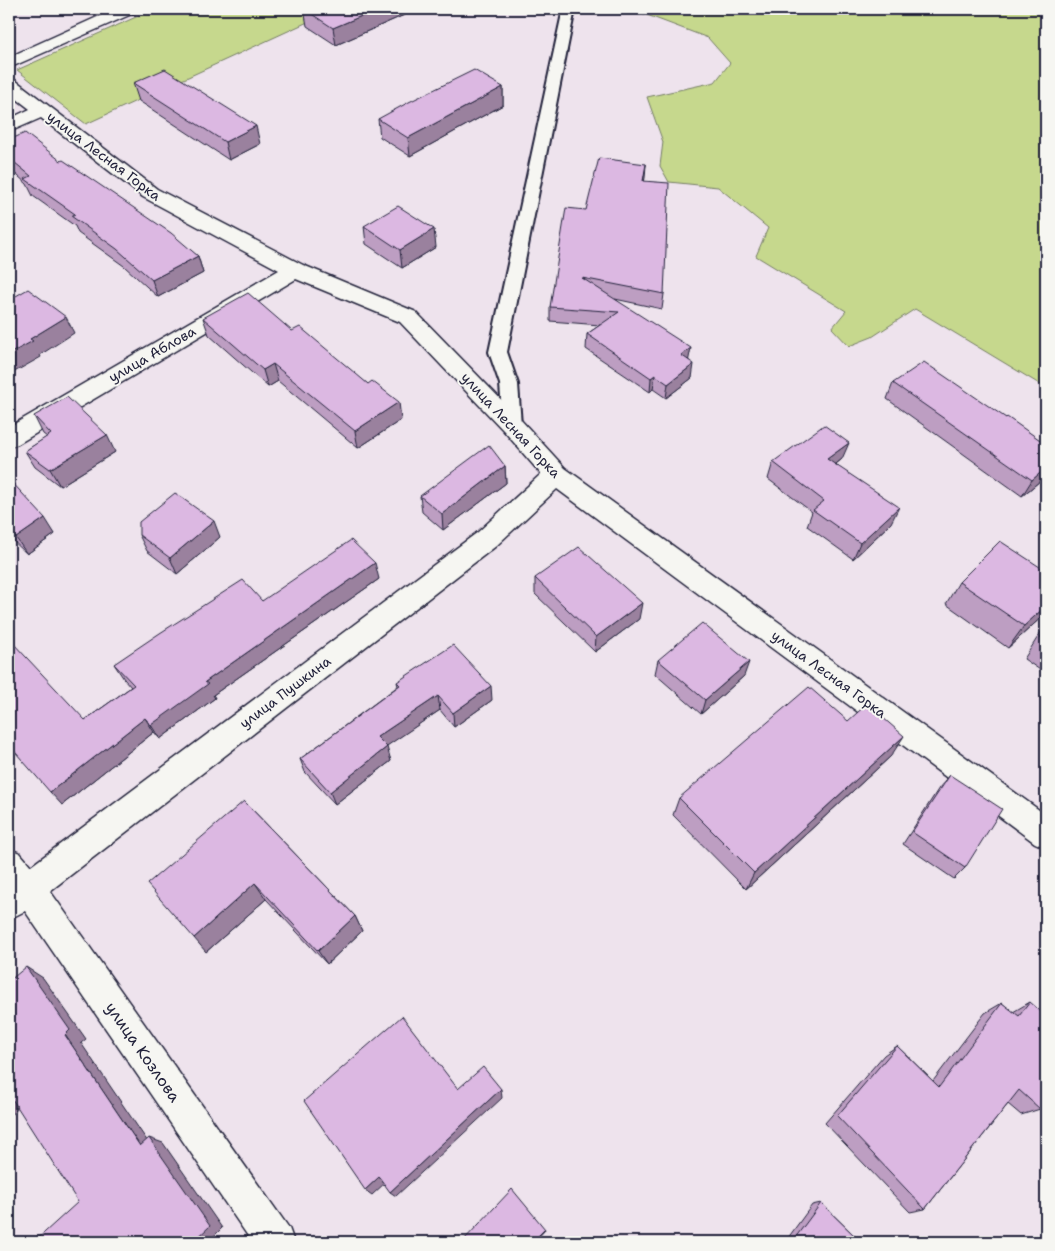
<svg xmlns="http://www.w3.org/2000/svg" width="1055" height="1251" font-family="'Shantell Sans',sans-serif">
	<rect width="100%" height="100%" fill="#eee3ed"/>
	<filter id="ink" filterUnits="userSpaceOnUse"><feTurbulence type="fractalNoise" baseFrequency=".02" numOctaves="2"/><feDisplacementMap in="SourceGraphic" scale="10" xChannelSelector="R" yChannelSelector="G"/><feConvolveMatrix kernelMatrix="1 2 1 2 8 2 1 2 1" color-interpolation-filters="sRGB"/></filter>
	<g filter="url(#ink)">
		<g fill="#c6d88d" stroke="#747d64">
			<path d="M 154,9 L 336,9 L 86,124 L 17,70 Z"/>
			<path d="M 631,9 L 1046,9 L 1046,388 L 915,309 L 872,337 L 849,346 L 832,328 L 846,311 L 756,256 L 768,228 L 718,187 L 669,182 L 660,166 L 663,142 L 647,97 L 715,82 L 730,63 L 708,38 Z"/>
		</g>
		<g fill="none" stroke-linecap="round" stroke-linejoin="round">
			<g stroke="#22223b" stroke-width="4">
				<path id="service" d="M 563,9 L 575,9 L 507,352 L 518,384 L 521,425 L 519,430 L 512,432 L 505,430 L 503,425 L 500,384 L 489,352 Z"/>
			</g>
			<g stroke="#22223b" stroke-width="3">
				<path id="minor" d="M 9,79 L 15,80 L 157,189 L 303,265 L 416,312 L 520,419 L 565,468 L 1046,815 L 1046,848 L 1035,843 L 557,489 L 496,546 L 50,891 L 289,1228 L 294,1242 L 252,1242 L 25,911 L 9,919 L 9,849 L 20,853 L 31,866 L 478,532 L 541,474 L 504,431 L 400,322 L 296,279 L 18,444 L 9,447 L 9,427 L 279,270 L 143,197 L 41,118 L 9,132 L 9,119 L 30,109 L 9,93 Z"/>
			</g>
			<g stroke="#22223b" stroke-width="3">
				<path id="secondary" d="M 115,9 L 136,9 L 134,13 L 9,68 L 9,57 Z"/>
			</g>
			<use href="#service" fill="#f6f6f2" fill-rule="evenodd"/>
			<use href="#minor" fill="#f6f6f2" fill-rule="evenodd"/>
			<use href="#secondary" fill="#f6f6f2" fill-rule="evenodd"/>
		</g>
		<g fill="#bd9ec2" stroke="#22223b">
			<path d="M 304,9 L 411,10 L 411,12 L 336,45 L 307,26 Z"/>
			<path d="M 133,83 L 260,144 L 229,160 L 139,101 Z"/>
			<path d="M 503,87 L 503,105 L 410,156 L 380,137 L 378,119 Z"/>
			<path d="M 9,140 L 61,161 L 198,256 L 203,273 L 158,297 L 124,266 L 78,233 L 75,226 L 33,196 L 27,184 L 9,168 Z"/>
			<path d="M 646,164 L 644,181 L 664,294 L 662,309 L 615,299 L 689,360 L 692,378 L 666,398 L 653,389 L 650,392 L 586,349 L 587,334 L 600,325 L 550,321 L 550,307 L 586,210 Z"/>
			<path d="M 364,226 L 436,247 L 402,268 L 366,244 Z"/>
			<path d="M 203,318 L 292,331 L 368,384 L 401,420 L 358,448 L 278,381 L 268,387 L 209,335 Z"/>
			<path d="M 893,383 L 1006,418 L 1046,444 L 1046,476 L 1022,496 L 887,399 Z"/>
			<path d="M 34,416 L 115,452 L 60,486 L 35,467 L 25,451 L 47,437 L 43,434 Z"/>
			<path d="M 842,459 L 836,464 L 891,523 L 853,559 L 807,526 L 812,512 L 768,479 L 773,462 Z"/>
			<path d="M 505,466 L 506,483 L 443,530 L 422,512 L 420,496 Z"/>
			<path d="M 9,479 L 55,534 L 27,554 L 9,537 Z"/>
			<path d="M 139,535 L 220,537 L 177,574 L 147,551 Z"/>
			<path d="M 1046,571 L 1046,613 L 1008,648 L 946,604 L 959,582 Z"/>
			<path d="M 535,578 L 639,619 L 595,652 L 535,594 Z"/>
			<path d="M 379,579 L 213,695 L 215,698 L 160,739 L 154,732 L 62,805 L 85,720 L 131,687 L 124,679 L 114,664 L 262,601 Z"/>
			<path d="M 1046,624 L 1046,674 L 1024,659 Z"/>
			<path d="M 658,660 L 744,676 L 701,714 L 655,674 Z"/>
			<path d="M 397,682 L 492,700 L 454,727 L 440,710 L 386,746 L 391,761 L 335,804 L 305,772 L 300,759 L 398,686 Z"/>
			<path d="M 848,721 L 891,756 L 746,889 L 673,815 L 679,798 Z"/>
			<path d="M 950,775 L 965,868 L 954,879 L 903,844 L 939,788 Z"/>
			<path d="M 244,801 L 355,916 L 362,931 L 327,964 L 266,899 L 206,952 Z"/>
			<path d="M 1030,1002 L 1040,1109 L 1021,1115 L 1008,1104 L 925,1209 L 910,1212 L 825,1123 L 884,1055 L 897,1046 L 933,1081 L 985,1013 L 1002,1003 L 1013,1012 Z"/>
			<path d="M 821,1203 L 861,1242 L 785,1242 L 812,1205 Z"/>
		</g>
		<g fill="#9a819e" stroke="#22223b">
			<path d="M 378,9 L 414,9 L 411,10 L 411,12 L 336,45 L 333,28 Z"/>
			<path d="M 503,87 L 503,105 L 410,156 L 408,138 Z"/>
			<path d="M 256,126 L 260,144 L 229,160 L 225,142 Z"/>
			<path d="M 646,164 L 645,178 L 641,196 L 643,181 Z"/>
			<path d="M 434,229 L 436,247 L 402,268 L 400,250 Z"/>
			<path d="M 198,256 L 203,273 L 158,297 L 152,280 Z"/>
			<path d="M 66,317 L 74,333 L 40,355 L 41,357 L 9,375 L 9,354 L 30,339 Z"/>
			<path d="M 691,348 L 688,363 L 681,355 Z"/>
			<path d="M 273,364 L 278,381 L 268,387 L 263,370 Z"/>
			<path d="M 694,364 L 692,378 L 666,398 L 668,384 Z"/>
			<path d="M 655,375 L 653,389 L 650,392 L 651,378 Z"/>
			<path d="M 399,402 L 401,420 L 358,448 L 355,431 Z"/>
			<path d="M 107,435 L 115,452 L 60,486 L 50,469 Z"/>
			<path d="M 849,443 L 842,459 L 821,476 L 827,459 Z"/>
			<path d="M 505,466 L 506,483 L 443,530 L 442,514 Z"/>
			<path d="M 1046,468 L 1046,476 L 1022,496 L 1032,480 Z"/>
			<path d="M 899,507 L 891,523 L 853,559 L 860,543 Z"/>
			<path d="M 45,518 L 55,534 L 27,554 L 16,538 Z"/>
			<path d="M 214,521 L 220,537 L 177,574 L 170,558 Z"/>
			<path d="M 375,563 L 379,579 L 213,695 L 215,698 L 160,739 L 151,725 L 205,682 Z"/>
			<path d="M 642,603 L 639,619 L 595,652 L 596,637 Z"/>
			<path d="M 1046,606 L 1046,613 L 1008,648 L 1024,626 Z"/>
			<path d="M 749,662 L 744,676 L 701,714 L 705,700 Z"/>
			<path d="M 491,686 L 492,700 L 454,727 L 453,713 Z"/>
			<path d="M 438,696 L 440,710 L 381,750 L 377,737 Z"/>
			<path d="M 145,718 L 154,732 L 62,805 L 50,792 Z"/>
			<path d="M 904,736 L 891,756 L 746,889 L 754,873 Z"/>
			<path d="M 387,747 L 391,761 L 335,804 L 330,792 Z"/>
			<path d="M 255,883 L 266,899 L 206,952 L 194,938 Z"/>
			<path d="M 355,916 L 362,931 L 327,964 L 318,951 Z"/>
			<path d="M 26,967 L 43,978 L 86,1039 L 81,1043 L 154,1151 L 140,1146 L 65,1035 Z"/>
			<path d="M 501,1089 L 502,1098 L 396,1196 L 390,1192 Z"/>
			<path d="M 9,1094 L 27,1101 L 9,1116 Z"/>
			<path d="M 149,1138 L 163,1143 L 222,1228 L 208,1242 L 193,1242 Z"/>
			<path d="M 379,1177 L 386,1182 L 372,1195 L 365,1190 Z"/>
			<path d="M 545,1229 L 544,1231 L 534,1242 L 532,1242 Z"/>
		</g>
		<g fill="#dcb8e2" stroke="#22223b">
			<path d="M 304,9 L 378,9 L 333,28 Z"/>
			<path d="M 165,69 L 256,126 L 225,142 L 133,83 Z"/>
			<path d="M 474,70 L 503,87 L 408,138 L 378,119 L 409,102 Z"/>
			<path d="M 25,133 L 61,161 L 63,160 L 171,233 L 198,256 L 152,280 L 117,249 L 71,216 L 75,214 L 25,179 L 31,176 L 9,158 L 9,140 Z"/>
			<path d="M 599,158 L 646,164 L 643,181 L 669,183 L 664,294 L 582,278 L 691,348 L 681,355 L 694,364 L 668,384 L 655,375 L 651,378 L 587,334 L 619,312 L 550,307 L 566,208 L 586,210 Z"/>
			<path d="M 398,206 L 434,229 L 400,250 L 364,226 Z"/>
			<path d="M 28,289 L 66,317 L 30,339 L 33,341 L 9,354 L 9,300 Z"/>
			<path d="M 248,293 L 292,331 L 300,327 L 368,384 L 372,381 L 399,402 L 355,431 L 273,364 L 263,370 L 203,318 Z"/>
			<path d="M 924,362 L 1006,418 L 1007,417 L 1046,444 L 1046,468 L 1032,480 L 893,383 Z"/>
			<path d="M 67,397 L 107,435 L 50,469 L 25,451 L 51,434 L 34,416 Z"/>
			<path d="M 824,425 L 849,443 L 827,459 L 899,507 L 860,543 L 813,510 L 824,501 L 773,462 Z"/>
			<path d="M 489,445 L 505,466 L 442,514 L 420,496 Z"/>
			<path d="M 9,479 L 45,518 L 16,538 L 9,531 Z"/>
			<path d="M 175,493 L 214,521 L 170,558 L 139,535 L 139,522 Z"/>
			<path d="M 351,540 L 375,563 L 205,682 L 208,684 L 151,725 L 145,718 L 50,792 L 9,745 L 9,644 L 12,642 L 85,720 L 134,685 L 114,664 L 160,633 L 243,580 L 262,601 Z"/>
			<path d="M 1000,541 L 1046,571 L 1046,606 L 1024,626 L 959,582 Z"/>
			<path d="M 579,547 L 642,603 L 596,637 L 535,578 Z"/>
			<path d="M 702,623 L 749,662 L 705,700 L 658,660 Z"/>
			<path d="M 1046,628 L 1046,641 L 1040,637 Z"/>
			<path d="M 453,645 L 491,686 L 453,713 L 438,696 L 377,737 L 387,747 L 330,792 L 300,759 L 400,685 L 397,682 Z"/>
			<path d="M 809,687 L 848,721 L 867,704 L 904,736 L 754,873 L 679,798 Z"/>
			<path d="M 950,775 L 1002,809 L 965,868 L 912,832 Z"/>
			<path d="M 244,801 L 355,916 L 318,951 L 255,883 L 194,938 L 147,884 Z"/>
			<path d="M 26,967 L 70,1030 L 65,1035 L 140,1146 L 149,1138 L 210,1226 L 193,1242 L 34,1242 L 78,1202 L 9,1094 L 9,981 Z"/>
			<path d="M 1030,1002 L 1046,1016 L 1046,1099 L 1040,1109 L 1019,1090 L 925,1209 L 837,1116 L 897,1046 L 939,1087 L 1002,1003 L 1019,1016 Z"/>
			<path d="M 402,1016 L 458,1089 L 483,1067 L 501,1089 L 390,1192 L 379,1177 L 365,1190 L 304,1101 Z"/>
			<path d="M 512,1189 L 545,1229 L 532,1242 L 462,1242 Z"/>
			<path d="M 821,1203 L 861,1242 L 792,1242 Z"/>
		</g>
	</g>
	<g text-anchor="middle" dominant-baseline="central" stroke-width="4" stroke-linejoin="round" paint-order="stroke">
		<g font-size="14" fill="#22223b" stroke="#f6f6f2">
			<text transform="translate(104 156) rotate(37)">улица Лесная Горка</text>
			<text transform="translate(152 354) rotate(-30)">улица Аблова</text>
			<text transform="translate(511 425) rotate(47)">улица Лесная Горка</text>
			<text transform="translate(829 674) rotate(36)">улица Лесная Горка</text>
			<text transform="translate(285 692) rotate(-37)">улица Пушкина</text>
		</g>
		<g font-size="16" fill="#22223b" stroke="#f6f6f2">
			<text transform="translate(143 1052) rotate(55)">улица Козлова</text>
		</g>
	</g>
	<rect width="1055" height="1251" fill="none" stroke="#f6f6f2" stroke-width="30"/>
	<rect x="15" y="15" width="1025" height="1221" fill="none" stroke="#22223b" stroke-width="2" filter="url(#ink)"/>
</svg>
